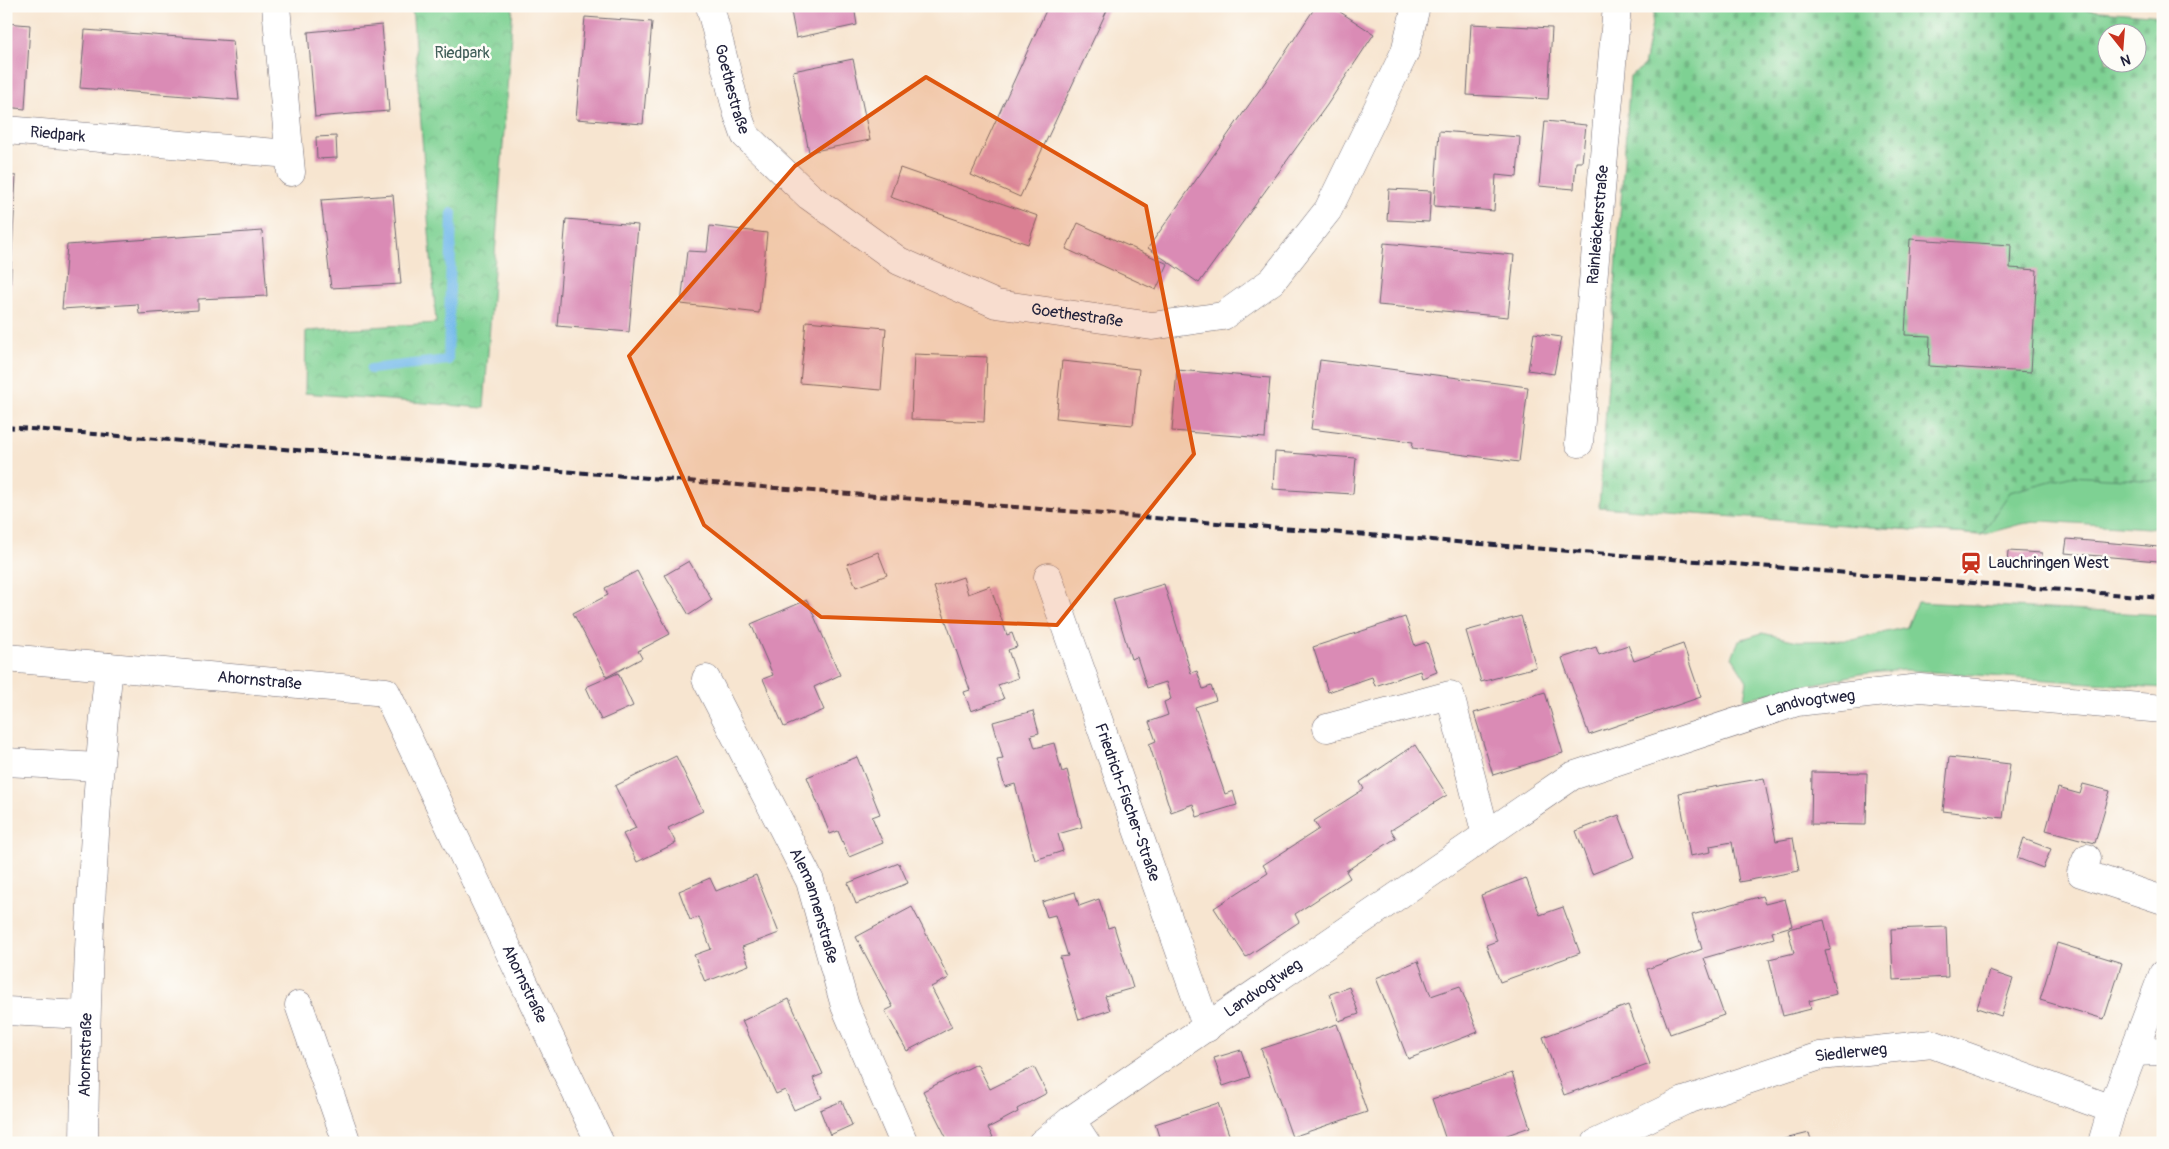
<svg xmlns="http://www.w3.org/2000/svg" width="2169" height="1149" font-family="Pangolin,sans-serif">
	<defs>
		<pattern id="cemetery-stones" width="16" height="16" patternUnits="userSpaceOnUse" patternTransform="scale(1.25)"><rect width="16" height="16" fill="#7ed193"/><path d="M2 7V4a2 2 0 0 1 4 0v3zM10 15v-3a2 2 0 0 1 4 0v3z" fill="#6db380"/></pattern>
		<pattern id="park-crowns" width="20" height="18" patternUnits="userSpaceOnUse" patternTransform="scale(1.25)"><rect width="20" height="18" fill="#7ed193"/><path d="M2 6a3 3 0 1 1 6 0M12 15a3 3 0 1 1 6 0" fill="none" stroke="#6db380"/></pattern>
	</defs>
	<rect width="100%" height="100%" fill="#fdfcf7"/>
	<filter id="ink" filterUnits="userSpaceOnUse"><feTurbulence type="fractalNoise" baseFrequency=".02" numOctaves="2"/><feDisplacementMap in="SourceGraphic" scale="10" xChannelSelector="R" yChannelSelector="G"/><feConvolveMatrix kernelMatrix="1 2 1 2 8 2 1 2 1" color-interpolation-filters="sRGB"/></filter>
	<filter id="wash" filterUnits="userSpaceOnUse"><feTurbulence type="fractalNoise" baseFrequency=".0096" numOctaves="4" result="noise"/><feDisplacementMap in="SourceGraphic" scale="20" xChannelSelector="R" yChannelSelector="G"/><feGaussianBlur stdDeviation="1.12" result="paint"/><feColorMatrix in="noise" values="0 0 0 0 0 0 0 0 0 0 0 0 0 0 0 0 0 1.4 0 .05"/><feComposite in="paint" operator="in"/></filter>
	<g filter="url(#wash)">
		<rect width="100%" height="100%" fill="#f7e5d0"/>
		<g fill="#7ed193" stroke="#507a67">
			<path d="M 2163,255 L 2163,529 L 2043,521 L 2021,524 L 1981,535 L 1861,526 Z"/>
			<path d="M 1917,602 L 2163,615 L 2163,688 L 1904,670 L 1860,674 L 1744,699 L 1747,681 L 1732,657 L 1739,640 L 1762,633 L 1798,641 L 1853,640 L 1907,627 Z"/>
		</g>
		<path fill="url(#cemetery-stones)" stroke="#507a67" fill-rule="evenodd" d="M 1686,6 L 2039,6 L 2163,16 L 2163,481 L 2069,476 L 2010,492 L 1981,535 L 1599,507 L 1630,76 L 1644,66 L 1655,7 L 1685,9 ZM 2106,32 L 2136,32 L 2136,62 L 2106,62 Z"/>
		<path fill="url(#park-crowns)" stroke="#507a67" d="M 412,6 L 513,6 L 484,408 L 305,393 L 306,331 L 436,323 Z"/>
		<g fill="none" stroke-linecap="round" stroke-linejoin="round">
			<path stroke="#73baea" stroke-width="10" d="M 371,369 L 448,360 L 452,213"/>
		</g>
		<g id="blocks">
			<g fill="#da8bb5">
				<path d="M 790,6 L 854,6 L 857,25 L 796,38 Z"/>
				<path d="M 1048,6 L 1109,6 L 1020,197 L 971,175 Z"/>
				<path d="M 1316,6 L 1331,6 L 1374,34 L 1327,105 L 1199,283 L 1148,248 L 1275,68 Z"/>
				<path d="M 585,17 L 652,22 L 643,124 L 576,119 Z"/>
				<path d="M 6,23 L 30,25 L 25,109 L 6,107 Z"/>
				<path d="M 1471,24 L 1552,28 L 1548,99 L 1467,95 Z"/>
				<path d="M 382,25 L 389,111 L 315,117 L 308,32 Z"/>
				<path d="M 85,30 L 233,41 L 239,100 L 80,88 Z"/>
				<path d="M 853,59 L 870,140 L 809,152 L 793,71 Z"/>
				<path d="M 1545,121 L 1586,125 L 1582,162 L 1576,162 L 1574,189 L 1539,186 Z"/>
				<path d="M 1439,131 L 1520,137 L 1517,177 L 1496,175 L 1494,211 L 1434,206 Z"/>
				<path d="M 336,136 L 337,158 L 317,159 L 316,137 Z"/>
				<path d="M 900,168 L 1038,216 L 1028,244 L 890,197 Z"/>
				<path d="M 6,175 L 16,176 L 9,313 L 6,313 Z"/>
				<path d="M 1389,189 L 1431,191 L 1429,222 L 1387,220 Z"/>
				<path d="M 393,195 L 401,284 L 331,288 L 321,200 Z"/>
				<path d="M 566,219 L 638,225 L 629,332 L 557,326 Z"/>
				<path d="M 1078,223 L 1168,264 L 1156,290 L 1066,249 Z"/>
				<path d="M 710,226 L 767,233 L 759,313 L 681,304 L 687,251 L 707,252 Z"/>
				<path d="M 262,231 L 267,296 L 198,299 L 198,310 L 139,314 L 138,304 L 62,309 L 67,245 Z"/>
				<path d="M 1910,239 L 2011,245 L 2010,268 L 2037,270 L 2031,372 L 1929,366 L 1930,336 L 1905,335 Z"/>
				<path d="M 1384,243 L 1514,255 L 1508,317 L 1378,305 Z"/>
				<path d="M 806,321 L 886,328 L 881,390 L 800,383 Z"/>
				<path d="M 1534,333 L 1561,337 L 1554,374 L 1528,370 Z"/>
				<path d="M 914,354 L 987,357 L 984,422 L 911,419 Z"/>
				<path d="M 1320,360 L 1528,387 L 1519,462 L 1412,448 L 1413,442 L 1311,429 Z"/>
				<path d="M 1062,361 L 1139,369 L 1133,425 L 1056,418 Z"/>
				<path d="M 1177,370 L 1270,378 L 1265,438 L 1172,431 Z"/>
				<path d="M 1275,452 L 1356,458 L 1353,494 L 1273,489 Z"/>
				<path d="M 2067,539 L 2159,547 L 2158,561 L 2065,553 Z"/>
				<path d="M 2008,551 L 2042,553 L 2041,566 L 2007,564 Z"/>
				<path d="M 878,552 L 887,575 L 856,587 L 847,564 Z"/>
				<path d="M 689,561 L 712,600 L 689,615 L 665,575 Z"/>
				<path d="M 637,571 L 670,634 L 638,651 L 642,658 L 607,677 L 573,613 L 608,595 L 605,588 Z"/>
				<path d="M 963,577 L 968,594 L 990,586 L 1007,635 L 1012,633 L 1017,647 L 1008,650 L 1018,678 L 998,685 L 1004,699 L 971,711 L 964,692 L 970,690 L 934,587 Z"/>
				<path d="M 1164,584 L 1191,673 L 1197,671 L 1203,689 L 1211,686 L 1216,700 L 1195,707 L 1225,794 L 1233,791 L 1237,805 L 1197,817 L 1193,804 L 1171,812 L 1149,744 L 1156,741 L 1149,722 L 1168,715 L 1164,702 L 1171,699 L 1166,682 L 1147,688 L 1137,657 L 1131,659 L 1113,599 Z"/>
				<path d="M 807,600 L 840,675 L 814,687 L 824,710 L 784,727 L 763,679 L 773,675 L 751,624 Z"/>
				<path d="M 1521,616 L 1536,667 L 1481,682 L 1466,631 Z"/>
				<path d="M 1405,617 L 1415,646 L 1427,642 L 1437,672 L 1422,678 L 1420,671 L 1375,686 L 1372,677 L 1328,692 L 1313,647 Z"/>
				<path d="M 1683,644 L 1701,697 L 1589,735 L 1562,658 L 1596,647 L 1599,655 L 1628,645 L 1634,661 Z"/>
				<path d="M 618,673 L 633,706 L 601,720 L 586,687 Z"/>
				<path d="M 1545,692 L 1563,753 L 1493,775 L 1474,713 Z"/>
				<path d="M 1033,711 L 1039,733 L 1031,735 L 1035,748 L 1054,743 L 1062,772 L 1067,770 L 1082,827 L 1058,834 L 1063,851 L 1035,860 L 1015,784 L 1005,787 L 997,760 L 1003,759 L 993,722 Z"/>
				<path d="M 1415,745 L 1447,795 L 1391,830 L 1396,838 L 1346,871 L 1350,878 L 1295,914 L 1299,922 L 1246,957 L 1214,908 L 1268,873 L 1263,865 L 1319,829 L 1314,821 L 1364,789 L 1360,782 Z"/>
				<path d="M 676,756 L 703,811 L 668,828 L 676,843 L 637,862 L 623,834 L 636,828 L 615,786 Z"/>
				<path d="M 857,757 L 880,814 L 872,817 L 883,843 L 849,857 L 838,831 L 830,834 L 807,777 Z"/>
				<path d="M 1949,757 L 2010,764 L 2003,818 L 1943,811 Z"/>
				<path d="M 1812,772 L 1867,773 L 1866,825 L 1811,824 Z"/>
				<path d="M 1764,778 L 1776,841 L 1793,838 L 1799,871 L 1739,882 L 1732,842 L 1710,846 L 1711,852 L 1690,856 L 1679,793 Z"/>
				<path d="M 2083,784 L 2110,791 L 2095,843 L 2046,830 L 2058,788 L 2080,794 Z"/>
				<path d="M 1619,815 L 1635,857 L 1592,874 L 1576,831 Z"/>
				<path d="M 2024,839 L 2051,849 L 2043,868 L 2017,858 Z"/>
				<path d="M 899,863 L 908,883 L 856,904 L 848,883 Z"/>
				<path d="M 756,875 L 779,933 L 742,947 L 749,965 L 705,982 L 694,955 L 711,949 L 699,917 L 690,920 L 679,891 L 710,878 L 716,891 Z"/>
				<path d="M 1526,878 L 1540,915 L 1563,907 L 1580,953 L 1500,982 L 1486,945 L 1497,941 L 1481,895 Z"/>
				<path d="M 1075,892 L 1079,906 L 1099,899 L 1108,928 L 1114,926 L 1133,988 L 1105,996 L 1110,1010 L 1079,1020 L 1060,957 L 1068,956 L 1055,915 L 1047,917 L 1042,902 Z"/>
				<path d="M 1762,896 L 1765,904 L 1785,899 L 1792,926 L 1772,932 L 1774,938 L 1704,958 L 1724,1015 L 1670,1034 L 1647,969 L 1702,949 L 1692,915 Z"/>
				<path d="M 912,907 L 949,978 L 931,987 L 952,1027 L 907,1051 L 885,1011 L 893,1007 L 856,937 Z"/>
				<path d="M 1824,920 L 1831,949 L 1825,950 L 1836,994 L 1809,1001 L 1811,1009 L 1783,1016 L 1769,959 L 1794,953 L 1788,929 Z"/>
				<path d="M 1946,927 L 1948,977 L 1893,980 L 1891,929 Z"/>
				<path d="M 2057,943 L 2122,963 L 2104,1019 L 2040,1000 Z"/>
				<path d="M 1418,961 L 1431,996 L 1460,986 L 1478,1032 L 1408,1059 L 1376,978 Z"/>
				<path d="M 1989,971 L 2013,979 L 2001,1016 L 1977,1008 Z"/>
				<path d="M 1349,987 L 1359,1014 L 1339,1021 L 1330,994 Z"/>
				<path d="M 789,999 L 823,1074 L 813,1078 L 822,1098 L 794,1110 L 785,1090 L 776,1094 L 742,1021 Z"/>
				<path d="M 1628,1005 L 1650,1064 L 1564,1095 L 1543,1037 Z"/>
				<path d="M 1337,1024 L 1367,1112 L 1292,1137 L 1261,1049 Z"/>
				<path d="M 1241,1050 L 1250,1077 L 1223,1086 L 1214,1058 Z"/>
				<path d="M 977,1064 L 990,1089 L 1034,1067 L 1047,1093 L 1017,1109 L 1018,1112 L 988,1128 L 993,1137 L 982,1143 L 973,1143 L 971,1140 L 967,1143 L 949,1143 L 923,1091 Z"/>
				<path d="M 1512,1073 L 1530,1127 L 1484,1143 L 1447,1143 L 1432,1099 Z"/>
				<path d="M 842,1101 L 852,1125 L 830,1135 L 820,1110 Z"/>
				<path d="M 1218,1103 L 1232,1143 L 1161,1143 L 1155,1124 Z"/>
				<path d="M 1809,1133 L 1812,1143 L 1772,1143 L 1772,1142 Z"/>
			</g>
		</g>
	</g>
	<g filter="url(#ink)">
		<use href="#blocks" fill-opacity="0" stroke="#6d666f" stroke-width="1"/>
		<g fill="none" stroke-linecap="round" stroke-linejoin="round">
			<g stroke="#6d666f" stroke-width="29">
				<g id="minor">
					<path d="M 276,6 L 291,172"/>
					<path id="s1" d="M 710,6 L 737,112 L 745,135 L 809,196 L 899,261 L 996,304 L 1152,326 L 1223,316 L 1272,281 L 1328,210 L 1405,52 L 1416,6"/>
					<path id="s2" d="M 6,130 L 289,154"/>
					<path id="s3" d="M 1579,443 L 1617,6"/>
					<path id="s4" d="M 1048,577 L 1207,1028"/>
					<path d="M 6,658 L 109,667"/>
					<path id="s5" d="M 706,679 L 810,881 L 845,1006 L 904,1143"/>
					<path d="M 1327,728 L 1450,695 L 1486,835"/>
					<path d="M 6,762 L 98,767"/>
					<path d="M 2087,858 L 2081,873 L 2163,900"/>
					<path d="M 299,1005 L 347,1143"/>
					<path d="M 6,1011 L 85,1015"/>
					<path d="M 2133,1052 L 2163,1051"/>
					<path d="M 1071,1120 L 1086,1143"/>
					<path id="s6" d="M 84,1143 C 86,984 92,825 109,667 L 386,692 L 600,1143"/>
					<path id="s7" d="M 1042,1143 L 1071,1120 L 1572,776 L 1797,702 L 1920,688 L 2163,709"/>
					<path id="s8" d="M 1596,1143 L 1684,1101 L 1820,1056 L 1932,1044 L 2112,1109"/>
					<path d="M 2102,1143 L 2112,1109 L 2163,974"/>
				</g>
			</g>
			<use href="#minor" stroke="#fff" stroke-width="28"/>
			<path stroke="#22223b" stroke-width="4" stroke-dasharray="8 4" stroke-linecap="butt" d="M 6,427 L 2163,598"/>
		</g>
	</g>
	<path fill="#de560e" fill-opacity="0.2" stroke="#de560e" stroke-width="4" stroke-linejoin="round" d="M 926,77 L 1146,206 L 1194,454 L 1057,625 L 821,617 L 704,525 L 629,356 L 795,166 Z"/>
	<defs>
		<g id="station-bare" transform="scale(1.725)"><path d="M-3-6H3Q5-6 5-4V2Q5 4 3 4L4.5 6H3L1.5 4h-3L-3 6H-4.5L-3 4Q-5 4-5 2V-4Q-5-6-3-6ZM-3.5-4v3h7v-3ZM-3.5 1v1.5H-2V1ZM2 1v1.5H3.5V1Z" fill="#c8321e" stroke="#fdfcf7" stroke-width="2.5" paint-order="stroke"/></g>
	</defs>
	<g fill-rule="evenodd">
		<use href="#station-bare" x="1971" y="563"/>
	</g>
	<g text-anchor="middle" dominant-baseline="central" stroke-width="5" stroke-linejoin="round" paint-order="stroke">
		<g font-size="16" fill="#425f5a" stroke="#fdfcf7">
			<text x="462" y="53">Riedpark</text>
		</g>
		<g font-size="16" fill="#22223b" stroke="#fdfcf7">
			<text stroke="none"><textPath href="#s1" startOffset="86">Goethestraße</textPath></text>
			<text stroke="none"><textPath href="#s2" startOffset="52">Riedpark</textPath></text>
			<text stroke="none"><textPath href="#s3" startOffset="219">Rainleäckerstraße</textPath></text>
			<text stroke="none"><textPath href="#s1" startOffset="521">Goethestraße</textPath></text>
			<text stroke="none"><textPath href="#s6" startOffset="628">Ahornstraße</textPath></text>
			<text stroke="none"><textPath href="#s7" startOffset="895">Landvogtweg</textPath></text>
			<text stroke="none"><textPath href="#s4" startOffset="239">Friedrich-Fischer-Straße</textPath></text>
			<text stroke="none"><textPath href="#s5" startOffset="252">Alemannenstraße</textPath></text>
			<text stroke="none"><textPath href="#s6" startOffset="1078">Ahornstraße</textPath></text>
			<text stroke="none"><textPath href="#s7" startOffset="270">Landvogtweg</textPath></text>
			<text stroke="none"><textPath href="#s8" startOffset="272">Siedlerweg</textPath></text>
			<text stroke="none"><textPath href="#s6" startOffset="88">Ahornstraße</textPath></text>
		</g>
		<g font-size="16" fill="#22223b" stroke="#fdfcf7" text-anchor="start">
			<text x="1988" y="563">Lauchringen West</text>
		</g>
	</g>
	<rect width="2169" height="1149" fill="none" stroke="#fdfcf7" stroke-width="25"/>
	<g transform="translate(2122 48) rotate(163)"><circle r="24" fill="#fdfcf7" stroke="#a5a5ac"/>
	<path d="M0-4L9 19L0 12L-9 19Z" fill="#c8321e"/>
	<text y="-8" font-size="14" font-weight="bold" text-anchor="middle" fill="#22223b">N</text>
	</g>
</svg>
